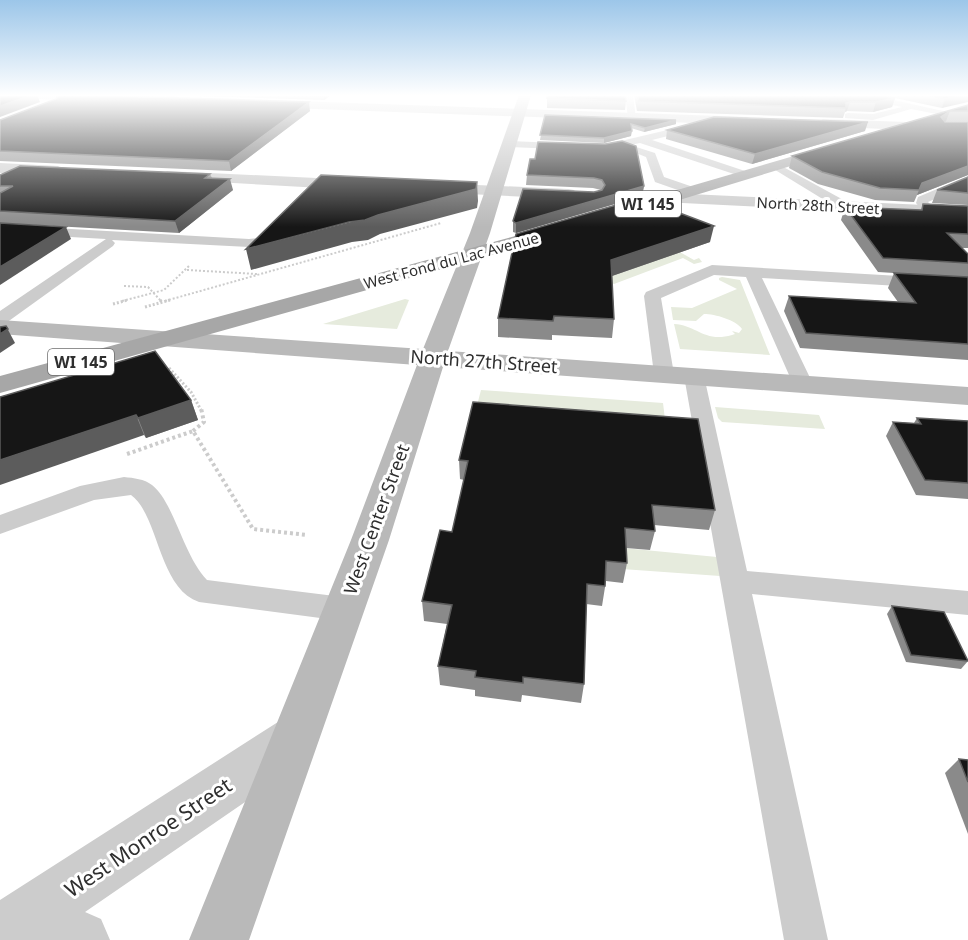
<svg xmlns="http://www.w3.org/2000/svg" width="968" height="940" font-family="'Noto Sans',sans-serif">
	<rect width="100%" height="100%" fill="#fff"/>
	<g fill="#e6ebdd">
		<path d="M 678,251 L 694,260 L 699,258 L 702,262 L 694,264 L 683,258 L 614,284 L 599,278 L 621,271 L 624,272 Z"/>
		<path d="M 722,277 L 740,280 L 770,355 L 680,349 L 674,324 C 697,325 704,343 732,335 L 735,334 L 732,331 L 739,333 L 742,329 C 736,320 715,314 704,314 L 696,321 L 673,320 L 671,307 L 692,308 L 737,289 L 719,280 L 719,278 Z"/>
		<path d="M 405,299 L 409,300 L 397,329 L 323,324 Z"/>
		<path d="M 481,390 L 663,403 L 667,436 L 473,421 Z"/>
		<path d="M 715,407 L 819,415 L 825,429 L 722,422 L 718,418 Z"/>
		<path d="M 541,540 L 717,557 L 720,576 L 622,569 Z"/>
	</g>
	<g fill="none" stroke-linecap="round" stroke-linejoin="round">
		<g stroke="#ccc" stroke-width="2" stroke-dasharray="2 2" stroke-linecap="butt">
			<path d="M 187,270 L 257,274"/>
			<path d="M 124,286 L 148,287 L 161,301"/>
			<path d="M 122,301 L 164,290 L 190,265"/>
			<path d="M 165,301 L 441,223"/>
		</g>
		<g stroke="#ccc" stroke-width="3" stroke-dasharray="2 2" stroke-linecap="butt">
			<path d="M 160,300 L 162,302"/>
			<path d="M 113,304 L 128,300"/>
			<path d="M 145,307 L 170,300"/>
			<path d="M 169,368 L 191,392 L 201,410"/>
		</g>
		<g stroke="#ccc" stroke-width="4" stroke-dasharray="3 3" stroke-linecap="butt">
			<path d="M 193,431 L 204,422 L 201,408"/>
			<path d="M 127,454 L 193,431 L 253,529 L 307,535"/>
		</g>
		<g fill="#ccc" fill-rule="evenodd">
			<path d="M 170,95 L 181,95 L 167,103 L 161,103 L 161,99 Z"/>
			<path d="M 625,95 L 633,95 L 636,119 L 628,117 Z"/>
			<path d="M 858,95 L 871,95 L 952,113 L 947,116 L 911,109 L 873,120 L 845,118 L 845,114 L 848,113 L 873,114 L 902,107 L 858,98 Z"/>
			<path d="M 697,123 L 700,124 L 700,128 L 652,140 L 751,173 L 751,177 L 743,177 L 640,143 L 630,145 L 655,153 L 664,177 L 696,188 L 698,191 L 692,195 L 655,182 L 646,157 L 621,147 L 604,151 L 510,147 L 505,144 L 510,141 L 604,145 Z"/>
			<path d="M 776,163 L 849,203 L 850,206 L 849,209 L 839,209 L 772,168 L 770,166 Z"/>
			<path d="M 968,176 L 968,184 L 928,202 L 936,210 L 934,213 L 924,213 L 916,203 L 918,197 Z"/>
			<path d="M 0,225 L 249,239 L 265,237 L 275,226 L 285,226 L 287,229 L 274,244 L 249,247 L 112,240 L 115,243 L 113,246 L 6,323 L 0,324 L 0,311 L 106,239 L 0,233 Z"/>
			<path d="M 712,265 L 968,280 L 968,290 L 762,278 L 813,384 L 810,388 L 796,388 L 793,384 L 746,277 L 714,275 L 661,298 L 674,374 L 671,378 L 657,378 L 654,374 L 644,296 L 646,292 Z"/>
			<path d="M 694,370 L 701,372 L 704,376 L 747,571 L 968,591 L 968,615 L 752,594 L 828,940 L 784,940 L 684,376 L 687,372 Z"/>
			<path d="M 124,477 C 134,478 144,479 152,485 C 174,502 183,555 207,580 L 343,597 L 354,600 L 358,609 L 354,618 L 343,621 L 199,602 C 158,588 159,515 131,495 L 94,500 L 0,534 L 0,515 L 80,486 Z"/>
		</g>
		<g fill="#ccc" fill-rule="evenodd">
			<path d="M 0,95 L 105,95 L 109,98 L 103,101 L 0,98 Z"/>
			<path d="M 266,100 L 748,117 L 754,121 L 748,125 L 262,107 L 262,101 Z"/>
			<path d="M 823,119 L 907,122 L 914,126 L 907,130 L 818,126 L 816,123 Z"/>
			<path d="M 0,163 L 58,166 L 66,171 L 58,176 L 0,173 Z"/>
			<path d="M 167,171 L 358,180 L 366,185 L 358,190 L 161,179 L 159,176 Z"/>
			<path d="M 433,183 L 568,189 L 574,190 L 577,194 L 574,198 L 568,199 L 427,192 L 425,188 Z"/>
			<path d="M 668,193 L 968,207 L 968,217 L 662,202 L 659,198 L 662,194 Z"/>
			<path d="M 295,716 L 312,722 L 319,739 L 312,756 L 85,912 L 101,919 L 110,940 L 0,940 L 0,900 L 278,722 Z"/>
		</g>
		<path fill="#b9b9b9" fill-rule="evenodd" d="M 519,95 L 531,95 L 490,233 L 448,351 L 968,387 L 968,405 L 443,367 L 389,540 L 249,940 L 189,940 L 351,540 L 417,365 L 0,334 L 0,320 L 423,349 L 470,233 Z"/>
		<g fill="#a7a7a7" fill-rule="evenodd">
			<path d="M 835,144 L 842,148 L 840,151 L 617,219 L 605,219 L 602,215 L 605,211 Z"/>
			<path d="M 556,225 L 563,227 L 566,231 L 563,235 L 0,393 L 0,376 Z"/>
		</g>
	</g>
	<g fill="#8a8a8a">
		<path d="M 166,95 L 331,95 L 324,100 Z"/>
		<path d="M 634,95 L 968,95 L 942,108 L 895,98 L 892,107 L 873,112 L 847,111 L 845,112 L 843,118 L 637,111 Z"/>
		<path d="M 547,98 L 626,101 L 625,110 L 547,108 Z"/>
		<path d="M 968,105 L 968,121 L 946,121 L 945,122 L 968,122 L 968,175 L 917,195 L 914,202 L 875,200 L 818,184 L 789,168 L 792,156 Z"/>
		<path d="M 310,111 L 231,171 L 0,161 L 0,120 Z"/>
		<path d="M 545,115 L 676,120 L 676,124 L 644,132 L 631,128 L 631,136 L 604,143 L 540,140 Z"/>
		<path d="M 667,130 L 865,131 L 752,164 L 666,139 Z"/>
		<path d="M 530,159 L 644,186 L 642,196 L 516,233 L 513,232 L 513,221 L 594,192 L 601,190 L 593,188 L 526,185 L 527,175 Z"/>
		<path d="M 210,174 L 212,178 L 233,190 L 179,233 L 0,223 L 0,175 Z"/>
		<path d="M 968,177 L 968,205 L 932,203 L 937,190 Z"/>
		<path d="M 648,201 L 710,242 L 612,276 L 614,319 L 612,338 L 552,335 L 552,340 L 498,337 L 498,318 Z"/>
		<path d="M 923,204 L 968,206 L 968,248 L 962,248 L 968,254 L 968,360 L 800,348 L 784,311 L 789,296 L 898,302 L 888,288 L 894,273 L 878,272 L 841,220 L 845,207 L 921,210 Z"/>
		<path d="M 0,397 L 191,400 L 198,420 L 146,438 L 144,435 Z"/>
		<path d="M 473,402 L 715,510 L 709,530 L 654,525 L 655,531 L 650,550 L 626,548 L 627,563 L 623,583 L 606,581 L 602,606 L 586,604 L 584,684 L 581,703 L 522,695 L 521,702 L 475,696 L 475,690 L 440,685 L 438,666 L 447,624 L 424,621 L 422,601 L 452,532 L 464,480 L 460,479 L 459,460 Z"/>
		<path d="M 917,418 L 968,421 L 968,499 L 916,495 L 886,436 L 893,422 L 914,423 Z"/>
		<path d="M 892,606 L 968,661 L 961,669 L 906,662 L 887,614 Z"/>
		<path d="M 959,759 L 968,760 L 968,834 L 945,773 Z"/>
	</g>
	<g fill="#5c5c5c">
		<path d="M 32,95 L 37,95 L 40,102 L 0,117 L 0,106 Z"/>
		<path d="M 325,95 L 331,95 L 324,100 L 324,96 Z"/>
		<path d="M 962,95 L 968,95 L 968,102 L 942,108 L 945,99 Z"/>
		<path d="M 895,98 L 892,107 L 873,112 L 876,102 Z"/>
		<path d="M 309,102 L 310,111 L 231,171 L 229,161 Z"/>
		<path d="M 850,102 L 847,111 L 845,112 L 846,103 Z"/>
		<path d="M 950,111 L 946,121 L 937,126 L 941,117 Z"/>
		<path d="M 676,120 L 676,124 L 644,132 L 645,128 Z"/>
		<path d="M 868,122 L 865,131 L 752,164 L 755,154 Z"/>
		<path d="M 632,131 L 631,136 L 604,143 L 604,138 Z"/>
		<path d="M 968,166 L 968,175 L 917,195 L 914,202 L 922,183 Z"/>
		<path d="M 230,179 L 233,190 L 179,233 L 175,221 Z"/>
		<path d="M 477,182 L 478,201 L 477,208 L 380,234 L 368,240 L 352,242 L 251,270 L 246,249 L 378,215 Z"/>
		<path d="M 644,186 L 642,196 L 516,233 L 516,223 Z"/>
		<path d="M 714,226 L 710,242 L 609,277 L 611,260 Z"/>
		<path d="M 66,227 L 71,239 L 0,285 L 0,267 Z"/>
		<path d="M 6,326 L 15,343 L 0,353 L 0,334 Z"/>
		<path d="M 191,400 L 198,420 L 146,438 L 138,418 Z"/>
		<path d="M 136,415 L 144,435 L 0,485 L 0,460 Z"/>
	</g>
	<g fill="#161616" stroke="#5c5c5c" stroke-width="1.5">
		<path d="M 0,95 L 32,95 L 0,106 Z"/>
		<path d="M 58,95 L 88,95 L 309,102 L 229,161 L 0,151 L 0,120 L 56,99 Z"/>
		<path d="M 285,95 L 325,95 L 324,96 Z"/>
		<path d="M 548,95 L 625,95 L 626,101 L 547,98 Z"/>
		<path d="M 637,95 L 880,95 L 895,98 L 876,102 L 850,102 L 846,103 L 846,108 L 639,101 Z"/>
		<path d="M 926,95 L 962,95 L 945,99 Z"/>
		<path d="M 968,105 L 968,111 L 950,111 L 941,117 L 945,122 L 968,122 L 968,166 L 922,183 L 919,190 L 880,188 L 822,172 L 792,156 Z"/>
		<path d="M 545,115 L 676,120 L 645,128 L 631,124 L 632,131 L 604,138 L 540,135 Z"/>
		<path d="M 714,117 L 868,122 L 755,154 L 667,130 Z"/>
		<path d="M 622,141 L 636,146 L 644,186 L 516,223 L 513,221 L 523,189 L 594,192 L 602,190 L 605,185 L 602,180 L 594,178 L 527,175 L 530,159 L 535,159 L 538,142 L 605,144 Z"/>
		<path d="M 20,166 L 210,174 L 205,178 L 230,179 L 175,221 L 0,211 L 0,193 L 13,186 L 0,186 L 0,175 Z"/>
		<path d="M 321,175 L 477,182 L 476,189 L 378,215 L 365,220 L 349,222 L 246,249 Z"/>
		<path d="M 968,177 L 968,193 L 937,190 Z"/>
		<path d="M 647,196 L 648,201 L 714,226 L 611,260 L 614,319 L 554,316 L 553,321 L 498,318 L 516,234 Z"/>
		<path d="M 923,204 L 968,206 L 968,234 L 947,233 L 968,254 L 968,263 L 883,258 L 845,207 L 922,210 Z"/>
		<path d="M 0,223 L 66,227 L 0,267 Z"/>
		<path d="M 894,273 L 968,277 L 968,344 L 806,333 L 789,296 L 916,303 Z"/>
		<path d="M 6,326 L 8,329 L 0,334 L 0,327 Z"/>
		<path d="M 155,351 L 191,400 L 138,418 L 136,415 L 0,460 L 0,397 Z"/>
		<path d="M 473,402 L 698,419 L 715,510 L 652,505 L 655,531 L 625,528 L 627,563 L 606,561 L 605,586 L 587,584 L 584,684 L 523,677 L 523,683 L 475,677 L 476,671 L 438,666 L 452,605 L 422,601 L 440,530 L 452,532 L 468,461 L 459,460 Z"/>
		<path d="M 917,418 L 968,421 L 968,483 L 925,480 L 893,422 L 921,424 Z"/>
		<path d="M 892,606 L 944,612 L 968,661 L 911,655 Z"/>
		<path d="M 959,759 L 968,760 L 968,782 Z"/>
	</g>
	<linearGradient id="sky" x2="0" y2="1"><stop stop-color="#9cc6e9"/><stop offset="0.42" stop-color="#fff"/><stop offset="1" stop-color="#fff" stop-opacity="0"/></linearGradient>
	<rect width="968" height="227" fill="url(#sky)"/>
	<g text-anchor="middle" dominant-baseline="central" stroke-width="6" stroke-linejoin="round" paint-order="stroke">
		<g font-size="15" fill="#2f2f2f" stroke="#fff">
			<text transform="translate(818 205) rotate(3)">North 28th Street</text>
			<text transform="translate(451 260) rotate(-15)">West Fond du Lac Avenue</text>
		</g>
		<g fill="#fff" stroke="#6d6d6d" stroke-width="1.5">
			<rect x="615" y="191" width="66" height="26" rx="4.5"/>
			<rect x="48" y="349" width="66" height="26" rx="4.5"/>
		</g>
		<g font-size="16" font-weight="bold" fill="#2f2f2f">
			<text x="648" y="204">WI 145</text>
			<text x="81" y="362">WI 145</text>
		</g>
		<g font-size="18" fill="#2f2f2f" stroke="#fff">
			<text transform="translate(484 361) rotate(4)">North 27th Street</text>
			<text transform="translate(376 519) rotate(-70)">West Center Street</text>
		</g>
		<g font-size="21" fill="#2f2f2f" stroke="#fff">
			<text transform="translate(148 837) rotate(-34)">West Monroe Street</text>
		</g>
	</g>
</svg>
